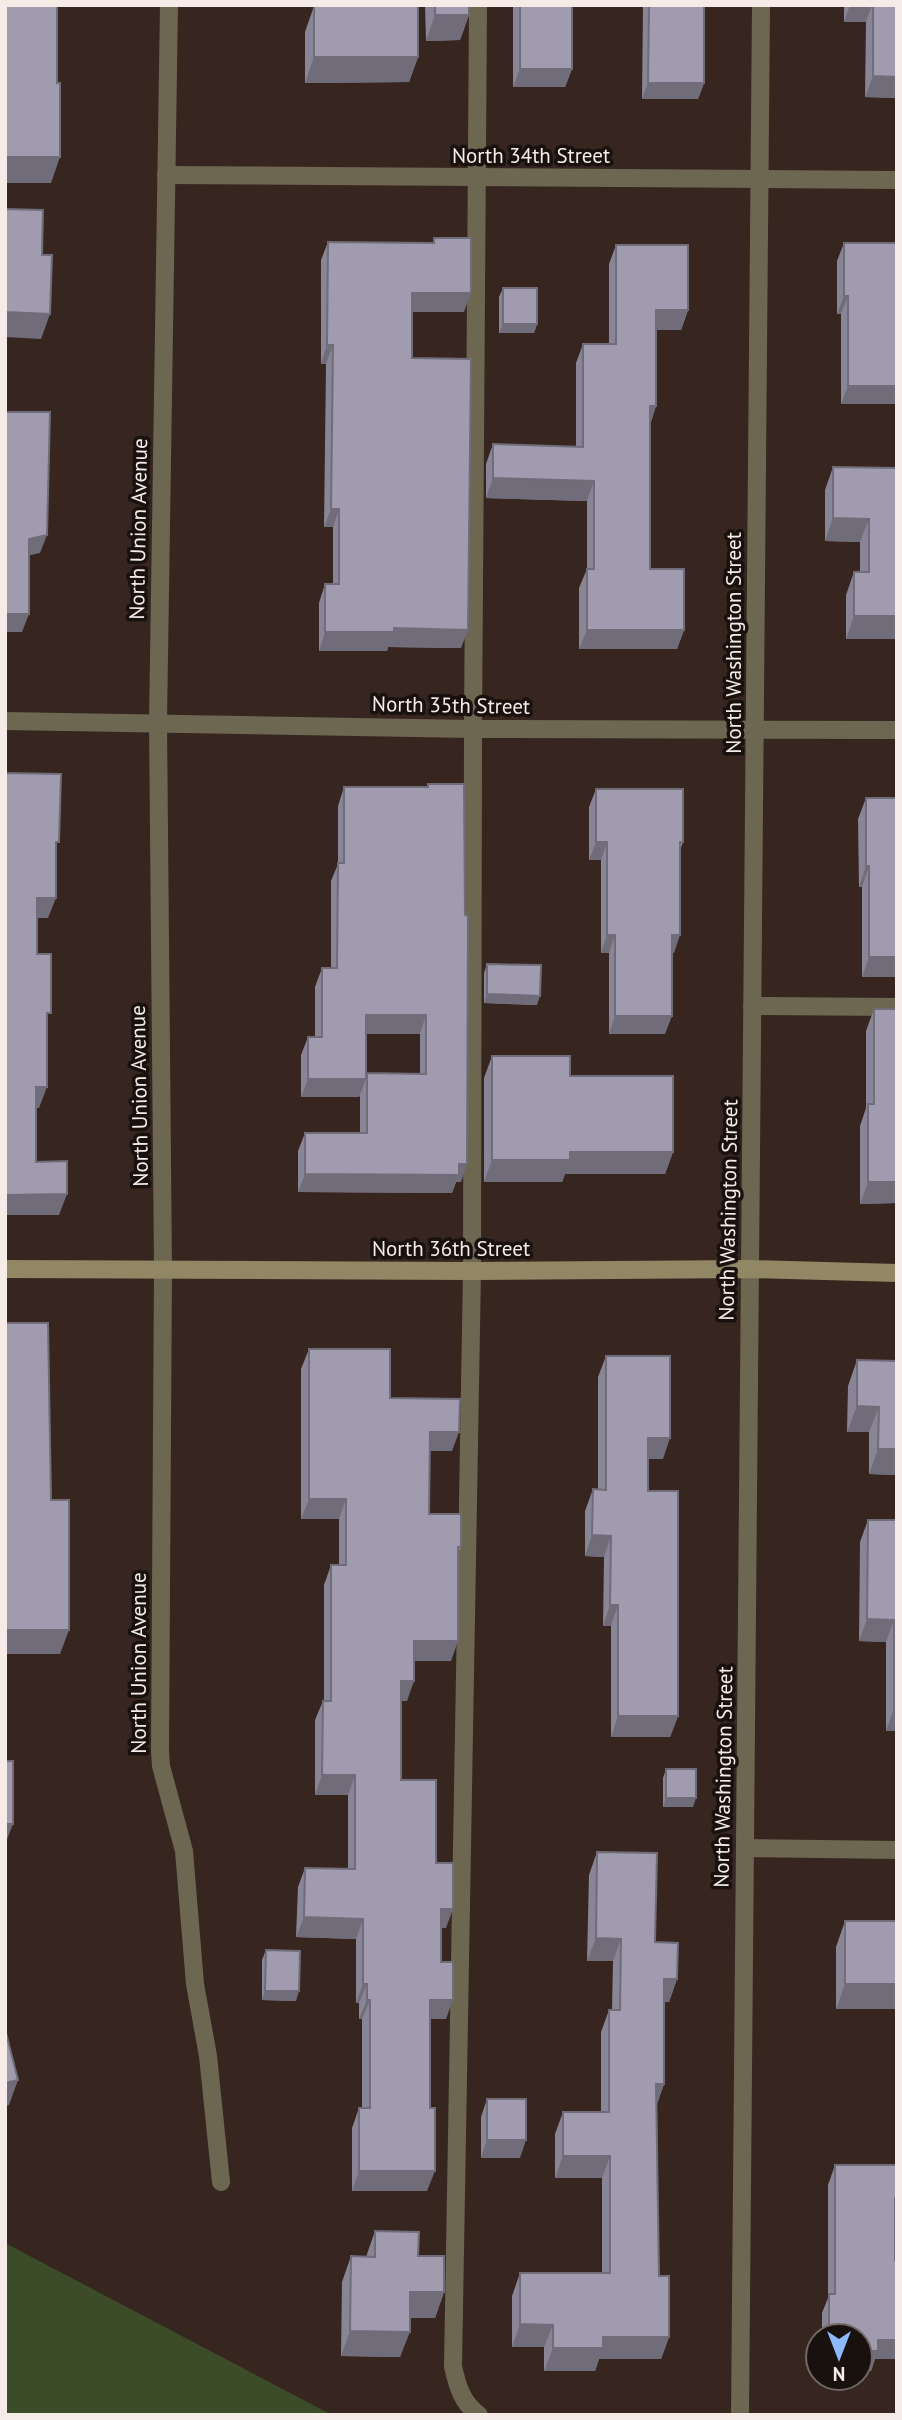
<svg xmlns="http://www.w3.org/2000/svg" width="902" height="2420" font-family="'PT Sans',sans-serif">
	<rect width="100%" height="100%" fill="#37261f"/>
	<path fill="#3c4c29" d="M 5,2243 L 332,2415 L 5,2415 Z"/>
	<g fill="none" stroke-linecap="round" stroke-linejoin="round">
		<g stroke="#6d6651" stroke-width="18">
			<path d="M 752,1006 L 897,1007"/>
			<path d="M 453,2366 L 472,1271 L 473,729 L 478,5"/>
		</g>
		<g stroke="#6d6651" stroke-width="18">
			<path d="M 169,5 L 158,722 L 163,1269 L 160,1751 L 161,1766 L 184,1851 L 195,1984 L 208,2056 L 221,2182"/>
			<path d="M 166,175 L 897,180"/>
			<path d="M 5,721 L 473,729 L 897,730"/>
			<path d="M 745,1848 L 897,1850"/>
			<path d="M 453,2366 C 457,2385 462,2403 479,2415"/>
			<path d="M 740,2415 L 761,5"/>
		</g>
		<path stroke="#928765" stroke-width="18" d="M 5,1269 L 472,1271 L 750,1269 L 897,1273"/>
	</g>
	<g fill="#8a8596" fill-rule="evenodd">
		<path d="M 425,5 L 469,5 L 469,15 L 460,40 L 426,41 Z"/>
		<path d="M 513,5 L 572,5 L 572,69 L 565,87 L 513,87 Z"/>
		<path d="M 643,5 L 704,5 L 704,83 L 698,99 L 642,99 Z"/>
		<path d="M 844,5 L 897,5 L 897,98 L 865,97 L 866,22 L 844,22 Z"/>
		<path d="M 314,6 L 418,57 L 409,82 L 305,83 L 305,32 Z"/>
		<path d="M 434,238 L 464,312 L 412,312 L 412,358 L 461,648 L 388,647 L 387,651 L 319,651 L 319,603 L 325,584 L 333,584 L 333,527 L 324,527 L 326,364 L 321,364 L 321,260 L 328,242 L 433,243 Z"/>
		<path d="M 844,243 L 897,404 L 841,404 L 841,314 L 837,314 L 837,261 Z"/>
		<path d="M 616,245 L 688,310 L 681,330 L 656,330 L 656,406 L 650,425 L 650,569 L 684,630 L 677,649 L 579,649 L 579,588 L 587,569 L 587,501 L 486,498 L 486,464 L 493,444 L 576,447 L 576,363 L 583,344 L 609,344 L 609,264 Z"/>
		<path d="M 503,288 L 537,324 L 534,333 L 499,333 L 499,297 Z"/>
		<path d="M 897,463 L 897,639 L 846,639 L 846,595 L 854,572 L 860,572 L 860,542 L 825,541 L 825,490 L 833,467 L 896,468 Z"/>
		<path d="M 428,784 L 461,1182 L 456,1182 L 452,1193 L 298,1192 L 298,1151 L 305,1133 L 360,1133 L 360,1095 L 359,1097 L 301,1097 L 301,1055 L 308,1037 L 315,1037 L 315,987 L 322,968 L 331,968 L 331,881 L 338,864 L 338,806 L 344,787 L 427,787 ZM 366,1034 L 420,1034 L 420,1074 L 366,1075 Z"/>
		<path d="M 596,789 L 683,842 L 680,851 L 674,953 L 672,953 L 665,1034 L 609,1034 L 609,953 L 601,953 L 601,860 L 589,860 L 589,807 Z"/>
		<path d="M 866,798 L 897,977 L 862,977 L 862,887 L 859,887 L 858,819 Z"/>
		<path d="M 487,964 L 537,1005 L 484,1003 L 484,973 Z"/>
		<path d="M 874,1009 L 897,1009 L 897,1203 L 860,1204 L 860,1126 L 866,1108 L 866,1031 Z"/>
		<path d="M 492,1056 L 570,1076 L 673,1152 L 665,1174 L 565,1174 L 562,1182 L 484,1182 L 484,1078 Z"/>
		<path d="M 309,1349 L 390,1398 L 452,1451 L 430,1451 L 429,1514 L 461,1547 L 458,1554 L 451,1661 L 414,1661 L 407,1701 L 401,1701 L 401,1780 L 436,1863 L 446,1928 L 441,1928 L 441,1962 L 446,2019 L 430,2019 L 427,2191 L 352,2191 L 352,2128 L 359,2108 L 362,2108 L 362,2019 L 359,2019 L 359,2003 L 356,2003 L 356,1939 L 296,1937 L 298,1887 L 305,1868 L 348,1869 L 348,1795 L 315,1795 L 315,1720 L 323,1701 L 324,1701 L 324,1585 L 331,1565 L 339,1565 L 339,1519 L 301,1519 L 301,1369 Z"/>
		<path d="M 606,1356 L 663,1459 L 648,1459 L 648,1491 L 678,1716 L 670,1737 L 611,1737 L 611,1626 L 603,1626 L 604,1557 L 585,1556 L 585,1511 L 593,1489 L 598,1490 L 598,1377 Z"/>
		<path d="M 857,1360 L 897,1361 L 897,1475 L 869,1474 L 869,1432 L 847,1432 L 848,1386 Z"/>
		<path d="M 868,1520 L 897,1520 L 897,1753 L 895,1753 L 895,1731 L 886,1731 L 886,1642 L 859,1641 L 860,1542 Z"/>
		<path d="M 666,1769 L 693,1807 L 663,1807 L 663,1778 Z"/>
		<path d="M 597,1852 L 655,1942 L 677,1979 L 669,2002 L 664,2002 L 664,2084 L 657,2104 L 659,2276 L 669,2337 L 661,2359 L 599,2359 L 595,2371 L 544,2371 L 544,2347 L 512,2347 L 512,2296 L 520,2273 L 602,2273 L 602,2178 L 555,2178 L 555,2134 L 563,2112 L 601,2112 L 601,2032 L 609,2010 L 612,2010 L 613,1961 L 587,1961 L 589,1875 Z"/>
		<path d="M 845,1921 L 897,2009 L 836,2009 L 836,1947 Z"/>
		<path d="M 266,1950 L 296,2001 L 262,2000 L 262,1960 Z"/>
		<path d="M 487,2099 L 520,2158 L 481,2158 L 481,2117 Z"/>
		<path d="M 835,2165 L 897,2217 L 895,2217 L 895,2260 L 897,2359 L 875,2359 L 871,2371 L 860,2371 L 860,2336 L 822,2336 L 822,2313 L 828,2298 L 828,2185 Z"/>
		<path d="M 375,2231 L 418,2256 L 444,2292 L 435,2318 L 410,2318 L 400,2357 L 341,2356 L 342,2282 L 351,2256 L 366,2257 Z"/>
	</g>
	<g fill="#706c7a">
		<path d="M 850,5 L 872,5 L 866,22 L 844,22 Z"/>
		<path d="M 435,15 L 469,15 L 460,40 L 426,41 Z"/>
		<path d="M 314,57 L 418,57 L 409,82 L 305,83 Z"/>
		<path d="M 520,69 L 572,69 L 565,87 L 513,87 Z"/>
		<path d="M 873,76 L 897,77 L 897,98 L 865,97 Z"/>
		<path d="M 648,83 L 704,83 L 698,99 L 642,99 Z"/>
		<path d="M 5,157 L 60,157 L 51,183 L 5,183 Z"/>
		<path d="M 412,293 L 471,293 L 464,312 L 406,312 Z"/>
		<path d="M 844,296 L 848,296 L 841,314 L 837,314 Z"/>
		<path d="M 656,310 L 688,310 L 681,330 L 649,330 Z"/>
		<path d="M 5,312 L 50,314 L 41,339 L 5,337 Z"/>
		<path d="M 503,324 L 537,324 L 534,333 L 499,333 Z"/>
		<path d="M 327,345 L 333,345 L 326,364 L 321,364 Z"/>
		<path d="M 848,386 L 897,386 L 897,404 L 841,404 Z"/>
		<path d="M 650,406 L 656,406 L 649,426 Z"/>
		<path d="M 493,478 L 594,481 L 587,501 L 486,498 Z"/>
		<path d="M 331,509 L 339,509 L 333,527 L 324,527 Z"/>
		<path d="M 833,518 L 869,519 L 860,542 L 825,541 Z"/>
		<path d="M 47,535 L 40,553 L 22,557 L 29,539 Z"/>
		<path d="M 5,614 L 29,614 L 22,632 L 5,632 Z"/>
		<path d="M 854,616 L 897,616 L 897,639 L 846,639 Z"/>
		<path d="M 394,628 L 468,630 L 461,648 L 388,647 L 387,651 L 319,651 L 325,632 Z"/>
		<path d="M 587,630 L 684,630 L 677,649 L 579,649 Z"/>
		<path d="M 596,842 L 607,842 L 601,860 L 589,860 Z"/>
		<path d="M 866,866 L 869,866 L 862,887 L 859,887 Z"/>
		<path d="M 37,898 L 56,898 L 48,918 L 30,918 Z"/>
		<path d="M 607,935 L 615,935 L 609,953 L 601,953 Z"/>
		<path d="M 672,935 L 680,935 L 674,953 L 665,953 Z"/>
		<path d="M 869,957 L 897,957 L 897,977 L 862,977 Z"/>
		<path d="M 487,994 L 540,996 L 537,1005 L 484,1003 Z"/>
		<path d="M 366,1015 L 426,1015 L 420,1034 L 359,1034 Z"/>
		<path d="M 615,1016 L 672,1016 L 665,1034 L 609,1034 Z"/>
		<path d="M 308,1079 L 366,1079 L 359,1097 L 301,1097 Z"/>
		<path d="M 36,1087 L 47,1087 L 39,1108 L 28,1108 Z"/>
		<path d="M 570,1152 L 673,1152 L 665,1174 L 565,1174 L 562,1182 L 484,1182 L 492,1160 Z"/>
		<path d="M 459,1164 L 467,1164 L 461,1182 L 456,1182 L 452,1193 L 298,1192 L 305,1174 Z"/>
		<path d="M 868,1182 L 897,1182 L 897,1203 L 860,1204 Z"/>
		<path d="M 67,1194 L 59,1215 L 5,1215 L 5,1195 Z"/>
		<path d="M 857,1406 L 879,1407 L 869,1432 L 847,1432 Z"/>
		<path d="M 430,1432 L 459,1432 L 452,1451 L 423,1451 Z"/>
		<path d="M 648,1438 L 670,1438 L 663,1459 L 640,1459 Z"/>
		<path d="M 878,1449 L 897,1449 L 897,1475 L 869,1474 Z"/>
		<path d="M 309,1499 L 346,1499 L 339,1519 L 301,1519 Z"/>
		<path d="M 592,1535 L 611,1536 L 604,1557 L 585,1556 Z"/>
		<path d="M 610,1605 L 618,1605 L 611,1626 L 603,1626 Z"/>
		<path d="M 867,1619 L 894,1620 L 886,1642 L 859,1641 Z"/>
		<path d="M 5,1630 L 69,1630 L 60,1654 L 5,1654 Z"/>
		<path d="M 414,1641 L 458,1641 L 451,1661 L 407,1661 Z"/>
		<path d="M 401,1681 L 414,1681 L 407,1701 L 394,1701 Z"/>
		<path d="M 894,1709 L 897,1709 L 897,1726 L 895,1731 L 886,1731 Z"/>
		<path d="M 618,1716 L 678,1716 L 670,1737 L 611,1737 Z"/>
		<path d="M 322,1775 L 355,1775 L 348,1795 L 315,1795 Z"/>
		<path d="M 666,1798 L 696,1798 L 693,1807 L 663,1807 Z"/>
		<path d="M 5,1824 L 13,1824 L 6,1842 L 5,1842 Z"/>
		<path d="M 441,1909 L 453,1909 L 446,1928 L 434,1928 Z"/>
		<path d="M 304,1917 L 363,1919 L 356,1939 L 296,1937 Z"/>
		<path d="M 596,1938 L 621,1939 L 613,1961 L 587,1961 Z"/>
		<path d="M 664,1979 L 677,1979 L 669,2002 L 656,2001 Z"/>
		<path d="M 363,1984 L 367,1984 L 359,2003 L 356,2003 Z"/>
		<path d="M 845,1984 L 897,1984 L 897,2009 L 836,2009 Z"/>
		<path d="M 265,1991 L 299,1991 L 296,2001 L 262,2000 Z"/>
		<path d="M 367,2000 L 370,2000 L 362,2019 L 359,2019 Z"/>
		<path d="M 430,2000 L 453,2000 L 446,2019 L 422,2019 Z"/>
		<path d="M 18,2080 L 9,2105 L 5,2106 L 5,2083 Z"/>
		<path d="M 656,2084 L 664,2084 L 656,2107 Z"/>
		<path d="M 487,2140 L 526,2140 L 520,2158 L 481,2158 Z"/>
		<path d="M 563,2156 L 610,2156 L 602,2178 L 555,2178 Z"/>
		<path d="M 359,2171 L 435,2171 L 427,2191 L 352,2191 Z"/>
		<path d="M 895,2198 L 897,2198 L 897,2217 L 888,2217 Z"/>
		<path d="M 410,2292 L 444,2292 L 435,2318 L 401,2318 Z"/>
		<path d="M 520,2324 L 553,2325 L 544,2347 L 512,2347 Z"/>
		<path d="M 350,2331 L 410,2332 L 400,2357 L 341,2356 Z"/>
		<path d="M 603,2337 L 669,2337 L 661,2359 L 599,2359 L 595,2371 L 544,2371 L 553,2348 Z"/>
		<path d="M 878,2340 L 897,2340 L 897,2359 L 875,2359 L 871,2371 L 860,2371 L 860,2351 Z"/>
	</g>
	<g fill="#a09baf" stroke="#706c7a" stroke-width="2">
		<path d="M 5,5 L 57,5 L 57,83 L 60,83 L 60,157 L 5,157 Z"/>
		<path d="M 356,5 L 418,5 L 418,57 L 314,57 L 314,6 Z"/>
		<rect x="435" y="5" width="34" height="10"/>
		<rect x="520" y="5" width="52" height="64"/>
		<path d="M 649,5 L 704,5 L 704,83 L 648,83 Z"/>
		<path d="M 873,5 L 897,5 L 897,77 L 873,76 Z"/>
		<path d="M 5,209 L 43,210 L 42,255 L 52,255 L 50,314 L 5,312 Z"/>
		<path d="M 434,238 L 471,238 L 471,293 L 412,293 L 412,358 L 471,359 L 468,630 L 394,628 L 394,632 L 325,632 L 325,584 L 339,584 L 339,509 L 331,509 L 333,345 L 327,345 L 328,242 L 434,243 Z"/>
		<path d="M 844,243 L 897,243 L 897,386 L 848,386 L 848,296 L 844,296 Z"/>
		<path d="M 616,245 L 688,245 L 688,310 L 656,310 L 656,406 L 650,406 L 650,569 L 684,569 L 684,630 L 587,630 L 587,569 L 594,569 L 594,481 L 493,478 L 493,444 L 583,447 L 583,344 L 616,344 Z"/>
		<rect x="503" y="288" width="34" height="36"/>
		<path d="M 5,412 L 50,412 L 47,535 L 29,539 L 29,614 L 5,614 Z"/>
		<path d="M 833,467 L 897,468 L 897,616 L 854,616 L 854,572 L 869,572 L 869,519 L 833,518 Z"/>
		<path d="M 5,773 L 61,774 L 59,842 L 56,842 L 56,898 L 37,898 L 37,954 L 51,954 L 51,1013 L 47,1013 L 47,1087 L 36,1087 L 36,1162 L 67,1161 L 67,1194 L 5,1195 Z"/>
		<path d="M 428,784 L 464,784 L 465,915 L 468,916 L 467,1164 L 459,1164 L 459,1175 L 305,1174 L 305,1133 L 367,1133 L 367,1073 L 426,1074 L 426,1015 L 366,1015 L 366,1079 L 308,1079 L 308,1037 L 322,1037 L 322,968 L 337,968 L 338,863 L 344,863 L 344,787 L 428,787 Z"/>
		<path d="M 596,789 L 683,789 L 683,842 L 680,842 L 680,935 L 672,935 L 672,1016 L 615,1016 L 615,935 L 607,935 L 607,842 L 596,842 Z"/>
		<path d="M 866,798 L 897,798 L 897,957 L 869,957 L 869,866 L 866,866 Z"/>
		<path d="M 487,964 L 541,965 L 540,996 L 487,994 Z"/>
		<path d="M 874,1009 L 897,1009 L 897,1182 L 868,1182 L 868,1104 L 874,1104 Z"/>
		<path d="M 492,1056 L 570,1056 L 570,1076 L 673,1076 L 673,1152 L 570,1152 L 570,1160 L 492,1160 Z"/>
		<path d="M 5,1323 L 48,1323 L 51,1500 L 69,1500 L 69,1630 L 5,1630 Z"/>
		<path d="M 309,1349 L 390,1349 L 390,1398 L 460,1399 L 459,1432 L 430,1432 L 429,1514 L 461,1514 L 461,1547 L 458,1547 L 458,1641 L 414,1641 L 414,1681 L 401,1681 L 401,1780 L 436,1780 L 436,1863 L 453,1863 L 453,1909 L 441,1909 L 441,1962 L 453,1962 L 453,2000 L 430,2000 L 430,2108 L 435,2108 L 435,2171 L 359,2171 L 359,2108 L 370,2108 L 370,2000 L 367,2000 L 367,1984 L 363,1984 L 363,1919 L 304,1917 L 305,1868 L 355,1869 L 355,1775 L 322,1775 L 323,1701 L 331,1701 L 331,1565 L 346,1565 L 346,1499 L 309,1499 Z"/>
		<path d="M 606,1356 L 670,1356 L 670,1438 L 648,1438 L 648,1491 L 678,1491 L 678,1716 L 618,1716 L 618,1605 L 610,1605 L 611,1536 L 592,1535 L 593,1489 L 606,1490 Z"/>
		<path d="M 857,1360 L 897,1361 L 897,1449 L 878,1449 L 879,1407 L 857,1406 Z"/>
		<path d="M 868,1520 L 897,1520 L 897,1709 L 894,1709 L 894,1620 L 867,1619 Z"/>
		<rect x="5" y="1761" width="8" height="63"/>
		<rect x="666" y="1769" width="30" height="29"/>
		<path d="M 597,1852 L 657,1853 L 655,1942 L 678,1943 L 677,1979 L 664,1979 L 664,2084 L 656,2084 L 659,2276 L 669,2276 L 669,2337 L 603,2337 L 603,2348 L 553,2348 L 553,2325 L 520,2324 L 520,2273 L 610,2273 L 610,2156 L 563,2156 L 563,2112 L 609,2112 L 609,2010 L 620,2010 L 621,1939 L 596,1938 Z"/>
		<rect x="845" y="1921" width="52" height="63"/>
		<path d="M 266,1950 L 300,1951 L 299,1991 L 265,1991 Z"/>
		<path d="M 5,2029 L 18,2080 L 5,2083 Z"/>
		<rect x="487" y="2099" width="39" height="41"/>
		<path d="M 835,2165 L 897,2165 L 897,2198 L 895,2198 L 895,2260 L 897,2259 L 897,2340 L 878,2340 L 878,2351 L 860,2351 L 860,2336 L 829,2336 L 829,2294 L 835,2294 Z"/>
		<path d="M 375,2231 L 419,2232 L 418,2256 L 444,2256 L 444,2292 L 410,2292 L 410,2332 L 350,2331 L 351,2256 L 375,2257 Z"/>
	</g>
	<g text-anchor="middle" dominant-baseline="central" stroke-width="7" stroke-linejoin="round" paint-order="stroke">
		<g font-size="21" fill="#f7ebe7" stroke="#19110e">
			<text x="531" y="155">North 34th Street</text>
			<text transform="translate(138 529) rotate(-89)">North Union Avenue</text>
			<text transform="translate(733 643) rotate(-90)">North Washington Street</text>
			<text transform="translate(451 705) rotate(1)">North 35th Street</text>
			<text transform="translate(139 1096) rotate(-91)">North Union Avenue</text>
			<text transform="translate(728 1210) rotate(-89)">North Washington Street</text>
			<text x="451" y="1248">North 36th Street</text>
			<text transform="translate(138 1663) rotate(-90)">North Union Avenue</text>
			<text transform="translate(723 1777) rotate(-89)">North Washington Street</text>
		</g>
	</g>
	<rect width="902" height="2420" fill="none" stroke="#f7ebe7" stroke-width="14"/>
	<g transform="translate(839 2357) rotate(180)"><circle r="33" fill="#19110e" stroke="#726865" stroke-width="2"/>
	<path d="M0-5L12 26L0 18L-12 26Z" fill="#8bb9fc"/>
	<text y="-10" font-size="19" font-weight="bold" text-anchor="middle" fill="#f7ebe7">N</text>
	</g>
</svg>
